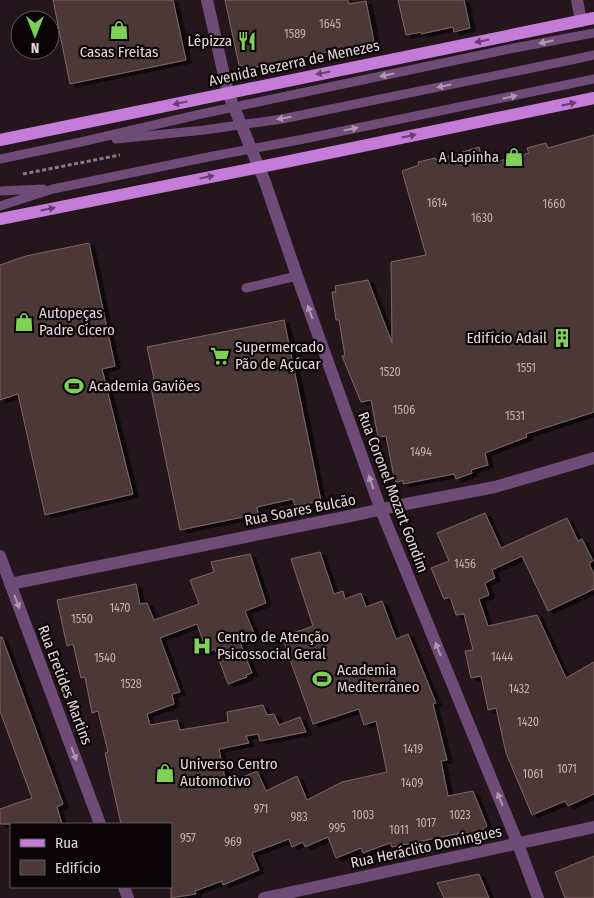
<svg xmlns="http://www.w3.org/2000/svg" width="594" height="898" font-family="'Fira Sans Condensed',sans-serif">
	<defs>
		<filter id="shadow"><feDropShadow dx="5.5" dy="3" stdDeviation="0" flood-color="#0009"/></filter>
	</defs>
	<rect width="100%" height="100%" fill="#25151d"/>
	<g fill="#4e3939" stroke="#7e6666" filter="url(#shadow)">
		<path d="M 53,0 L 173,0 L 186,60 L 70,84 Z"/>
		<path d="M 225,0 L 348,0 L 349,4 L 366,1 L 374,42 L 252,68 L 239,65 Z"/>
		<path d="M 398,0 L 464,0 L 470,28 L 454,32 L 453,27 L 421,34 L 421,32 L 406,35 Z"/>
		<path d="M 594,135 L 594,412 L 526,434 L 527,437 L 485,453 L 488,465 L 471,470 L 472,473 L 456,479 L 454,474 L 403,484 L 403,480 L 396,483 L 395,477 L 394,477 L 386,436 L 378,437 L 371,400 L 361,402 L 342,356 L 345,356 L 339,320 L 336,320 L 332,292 L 336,292 L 335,286 L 368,280 L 392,343 L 391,262 L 426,255 L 402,171 L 419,165 L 418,162 L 435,158 L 436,160 L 479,147 L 484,165 L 529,153 L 527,148 L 546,143 L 548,148 Z"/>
		<path d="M 89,243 L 115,366 L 102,369 L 133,494 L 45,515 L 18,394 L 0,400 L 0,265 L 26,256 Z"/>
		<path d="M 284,320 L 321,501 L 295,506 L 293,499 L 257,507 L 258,514 L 180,530 L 151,388 L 156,388 L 147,347 Z"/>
		<path d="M 485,513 L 501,548 L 567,518 L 578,541 L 582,539 L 593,561 L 589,563 L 594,575 L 594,589 L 548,611 L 522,556 L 492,570 L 495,578 L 485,583 L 489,595 L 479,599 L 488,626 L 537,615 L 566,678 L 594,662 L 594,794 L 568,806 L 565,801 L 532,815 L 506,753 L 496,708 L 488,710 L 481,676 L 471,678 L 465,651 L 473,650 L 464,614 L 456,615 L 450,597 L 444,599 L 431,568 L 449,561 L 437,533 Z"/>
		<path d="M 320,552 L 334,594 L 343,591 L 345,599 L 361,593 L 366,607 L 382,601 L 396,639 L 408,634 L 436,703 L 433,704 L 447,760 L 441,761 L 448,796 L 473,791 L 487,826 L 469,841 L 466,832 L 392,847 L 390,843 L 363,853 L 361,848 L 336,858 L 328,837 L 305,847 L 303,842 L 292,847 L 289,839 L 252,853 L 259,870 L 223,885 L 222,881 L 195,891 L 196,894 L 171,898 L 171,824 L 121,824 L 105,753 L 108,752 L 98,711 L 92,713 L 85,677 L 81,678 L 73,644 L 67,646 L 57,600 L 136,584 L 140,604 L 147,603 L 154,620 L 199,604 L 190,580 L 214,572 L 211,562 L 250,554 L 266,603 L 245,611 L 255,636 L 240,642 L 252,673 L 246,675 L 247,677 L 228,684 L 215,649 L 207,652 L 197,624 L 160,638 L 180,692 L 172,694 L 174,704 L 147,714 L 150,725 L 177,720 L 180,730 L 228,722 L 227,712 L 263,705 L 267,715 L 274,714 L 279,725 L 300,717 L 306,732 L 260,741 L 258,734 L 246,736 L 249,743 L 219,749 L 226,784 L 257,771 L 266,791 L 297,776 L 307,800 L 342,782 L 387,772 L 376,721 L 364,725 L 359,709 L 313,724 L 282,637 L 313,626 L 291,559 Z"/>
		<path d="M 0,637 L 2,637 L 63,804 L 57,807 L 62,824 L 0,824 L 0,809 L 32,798 L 0,711 Z"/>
		<path d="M 594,856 L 594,898 L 565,898 L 555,872 Z"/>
		<path d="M 479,874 L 489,898 L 444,898 L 437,883 Z"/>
	</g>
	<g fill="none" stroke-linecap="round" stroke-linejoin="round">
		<path stroke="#887a80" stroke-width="3" stroke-dasharray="4 2.5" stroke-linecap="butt" d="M 23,174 L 120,155"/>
		<g stroke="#6f4c78" stroke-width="9">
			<path d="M 116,139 L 204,130 L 282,119 L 576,59 L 594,55"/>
			<path d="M 0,159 L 81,142 L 201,114 L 509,49 L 594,33"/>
			<path d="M 0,191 L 43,189"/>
			<path d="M 0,206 L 53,189 L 208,157 L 304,139 L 594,79"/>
			<path d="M 246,288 L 297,276"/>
		</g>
		<g stroke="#6f4c78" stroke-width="12">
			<path d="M 207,0 L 228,93 L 265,182 L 297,276 L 381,510 L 518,844 L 538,898"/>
			<path d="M 577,0 L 581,21"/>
			<path d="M 0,556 L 100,824"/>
			<path d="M 10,584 L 355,515 L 401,505 L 495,487 L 594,458"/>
			<path d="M 124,887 L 128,898"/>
			<path d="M 264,898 L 594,827"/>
		</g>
		<g stroke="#c57bd8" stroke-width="12">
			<path d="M 0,140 L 594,18"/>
			<path d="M 0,219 L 290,161 L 594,98"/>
		</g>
	</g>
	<defs><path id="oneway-solid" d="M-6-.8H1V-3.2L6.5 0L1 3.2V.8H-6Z" transform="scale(1.25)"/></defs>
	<g fill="#684070">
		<use href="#oneway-solid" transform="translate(482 41) rotate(169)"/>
		<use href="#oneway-solid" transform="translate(323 73) rotate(169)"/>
		<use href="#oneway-solid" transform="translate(180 103) rotate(168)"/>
		<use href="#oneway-solid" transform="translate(569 104) rotate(-12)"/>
		<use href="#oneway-solid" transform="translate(409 136) rotate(-12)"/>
		<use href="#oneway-solid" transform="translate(207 177) rotate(-11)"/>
		<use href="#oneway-solid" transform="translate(48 209) rotate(-11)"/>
	</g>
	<g fill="#af98af">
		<use href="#oneway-solid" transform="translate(546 42) rotate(169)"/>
		<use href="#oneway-solid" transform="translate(387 75) rotate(168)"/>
		<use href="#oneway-solid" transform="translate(444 86) rotate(169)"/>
		<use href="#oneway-solid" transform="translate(510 97) rotate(-12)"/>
		<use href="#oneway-solid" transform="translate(284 118) rotate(170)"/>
		<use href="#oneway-solid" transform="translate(351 129) rotate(-12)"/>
		<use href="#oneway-solid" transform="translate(310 312) rotate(-110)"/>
		<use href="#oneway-solid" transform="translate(371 482) rotate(-110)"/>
		<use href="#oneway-solid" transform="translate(17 602) rotate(69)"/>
		<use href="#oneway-solid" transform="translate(438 649) rotate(-112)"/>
		<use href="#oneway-solid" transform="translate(74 754) rotate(69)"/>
		<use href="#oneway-solid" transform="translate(500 799) rotate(-112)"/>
	</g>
	<defs>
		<g id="shop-bare" transform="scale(1.5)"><path d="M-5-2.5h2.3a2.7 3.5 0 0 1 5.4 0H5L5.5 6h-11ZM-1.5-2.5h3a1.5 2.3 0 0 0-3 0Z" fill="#7dd154" stroke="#0a0407" stroke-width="2.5" paint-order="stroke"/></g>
		<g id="restaurant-bare" transform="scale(1.5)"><path d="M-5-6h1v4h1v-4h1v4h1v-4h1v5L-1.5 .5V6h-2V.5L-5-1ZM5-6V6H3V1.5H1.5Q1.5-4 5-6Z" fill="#7dd154" stroke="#0a0407" stroke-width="2.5" paint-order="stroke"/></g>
		<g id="building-bare" transform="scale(1.5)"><path d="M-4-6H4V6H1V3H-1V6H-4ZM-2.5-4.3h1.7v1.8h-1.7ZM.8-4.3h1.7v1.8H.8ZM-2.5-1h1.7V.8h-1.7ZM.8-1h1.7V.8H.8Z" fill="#7dd154" stroke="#0a0407" stroke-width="2.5" paint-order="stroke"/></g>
		<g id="supermarket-bare" transform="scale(1.5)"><path d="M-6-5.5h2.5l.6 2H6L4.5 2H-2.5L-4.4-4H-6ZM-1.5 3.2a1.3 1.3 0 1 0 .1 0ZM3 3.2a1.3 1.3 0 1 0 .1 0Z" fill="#7dd154" stroke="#0a0407" stroke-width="2.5" paint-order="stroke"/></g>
		<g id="stadium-bare" transform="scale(1.5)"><path d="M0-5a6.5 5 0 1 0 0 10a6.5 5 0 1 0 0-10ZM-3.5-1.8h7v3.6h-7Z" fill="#7dd154" stroke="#0a0407" stroke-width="2.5" paint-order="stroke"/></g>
		<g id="hospital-bare" transform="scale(1.5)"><path d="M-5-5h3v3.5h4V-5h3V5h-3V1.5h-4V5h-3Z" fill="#7dd154" stroke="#0a0407" stroke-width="2.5" paint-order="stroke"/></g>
	</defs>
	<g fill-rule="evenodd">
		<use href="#shop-bare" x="119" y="30"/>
		<use href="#restaurant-bare" x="247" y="41"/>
		<use href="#shop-bare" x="514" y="157"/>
		<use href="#shop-bare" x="24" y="322"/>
		<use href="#building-bare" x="562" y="338"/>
		<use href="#supermarket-bare" x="220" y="356"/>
		<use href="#stadium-bare" x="74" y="386"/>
		<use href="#hospital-bare" x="202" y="646"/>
		<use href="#stadium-bare" x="322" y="679"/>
		<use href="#shop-bare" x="165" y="773"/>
	</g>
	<g text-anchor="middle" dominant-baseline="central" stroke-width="4.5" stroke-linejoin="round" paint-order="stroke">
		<g font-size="12" fill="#beb0b3">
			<text x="330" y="24">1645</text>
			<text x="295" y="34">1589</text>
			<text x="437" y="203">1614</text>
			<text x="554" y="204">1660</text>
			<text x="482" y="218">1630</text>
			<text x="526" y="368">1551</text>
			<text x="390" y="372">1520</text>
			<text x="404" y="410">1506</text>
			<text x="515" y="416">1531</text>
			<text x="421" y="452">1494</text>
			<text x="465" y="564">1456</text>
			<text x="120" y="608">1470</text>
			<text x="82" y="619">1550</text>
			<text x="502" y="657">1444</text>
			<text x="105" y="658">1540</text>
			<text x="131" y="684">1528</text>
			<text x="519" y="689">1432</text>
			<text x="528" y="722">1420</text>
			<text x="413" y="749">1419</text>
			<text x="567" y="769">1071</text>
			<text x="533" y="774">1061</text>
			<text x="412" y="783">1409</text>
			<text x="261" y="809">971</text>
			<text x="363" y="815">1003</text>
			<text x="460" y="815">1023</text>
			<text x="299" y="817">983</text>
			<text x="426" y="823">1017</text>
			<text x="337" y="828">995</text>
			<text x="399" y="830">1011</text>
			<text x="188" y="838">957</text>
			<text x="233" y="842">969</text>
		</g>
		<g font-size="15" fill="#e3d7dc" stroke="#0a0407" text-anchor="start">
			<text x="232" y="41" text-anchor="end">Lêpizza</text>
			<text x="119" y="52" text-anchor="middle">Casas Freitas</text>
			<text x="499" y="157" text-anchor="end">A Lapinha</text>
			<text x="39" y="313">Autopeças<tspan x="39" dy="17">Padre Cícero</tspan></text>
			<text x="547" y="338" text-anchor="end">Edifício Adail</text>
			<text x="235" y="347">Supermercado<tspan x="235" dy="17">Pão de Açúcar</tspan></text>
			<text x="89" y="386">Academia Gaviões</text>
			<text x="217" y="637">Centro de Atenção<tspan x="217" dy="17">Psicossocial Geral</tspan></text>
			<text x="337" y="670">Academia<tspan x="337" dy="17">Mediterrâneo</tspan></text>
			<text x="180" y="764">Universo Centro<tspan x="180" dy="17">Automotivo</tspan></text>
		</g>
		<g font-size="15" fill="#e3d7dc" stroke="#0a0407">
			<text transform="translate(294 63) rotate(-12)">Avenida Bezerra de Menezes</text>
			<text transform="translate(393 492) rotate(69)">Rua Coronel Mozart Gondim</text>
			<text transform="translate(300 510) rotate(-11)">Rua Soares Bulcão</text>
			<text transform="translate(65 685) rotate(69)">Rua Eretides Martins</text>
			<text transform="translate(426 847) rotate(-12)">Rua Heráclito Domingues</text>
		</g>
	</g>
	<rect x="10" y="823" width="162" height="65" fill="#0a0407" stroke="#61585c"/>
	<rect x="20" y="839" width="25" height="8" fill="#c57bd8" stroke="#61585c"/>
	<text x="55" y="848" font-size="15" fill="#e3d7dc">Rua</text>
	<rect x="20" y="860" width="25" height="15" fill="#4e3939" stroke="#61585c"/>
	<text x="55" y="873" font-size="15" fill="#e3d7dc">Edifício</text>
	<g transform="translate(35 35) rotate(180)"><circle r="24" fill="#0a0407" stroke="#61585c"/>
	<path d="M0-4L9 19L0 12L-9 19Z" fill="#7dd154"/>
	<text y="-8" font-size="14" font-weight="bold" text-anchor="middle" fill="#e3d7dc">N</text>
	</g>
</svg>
